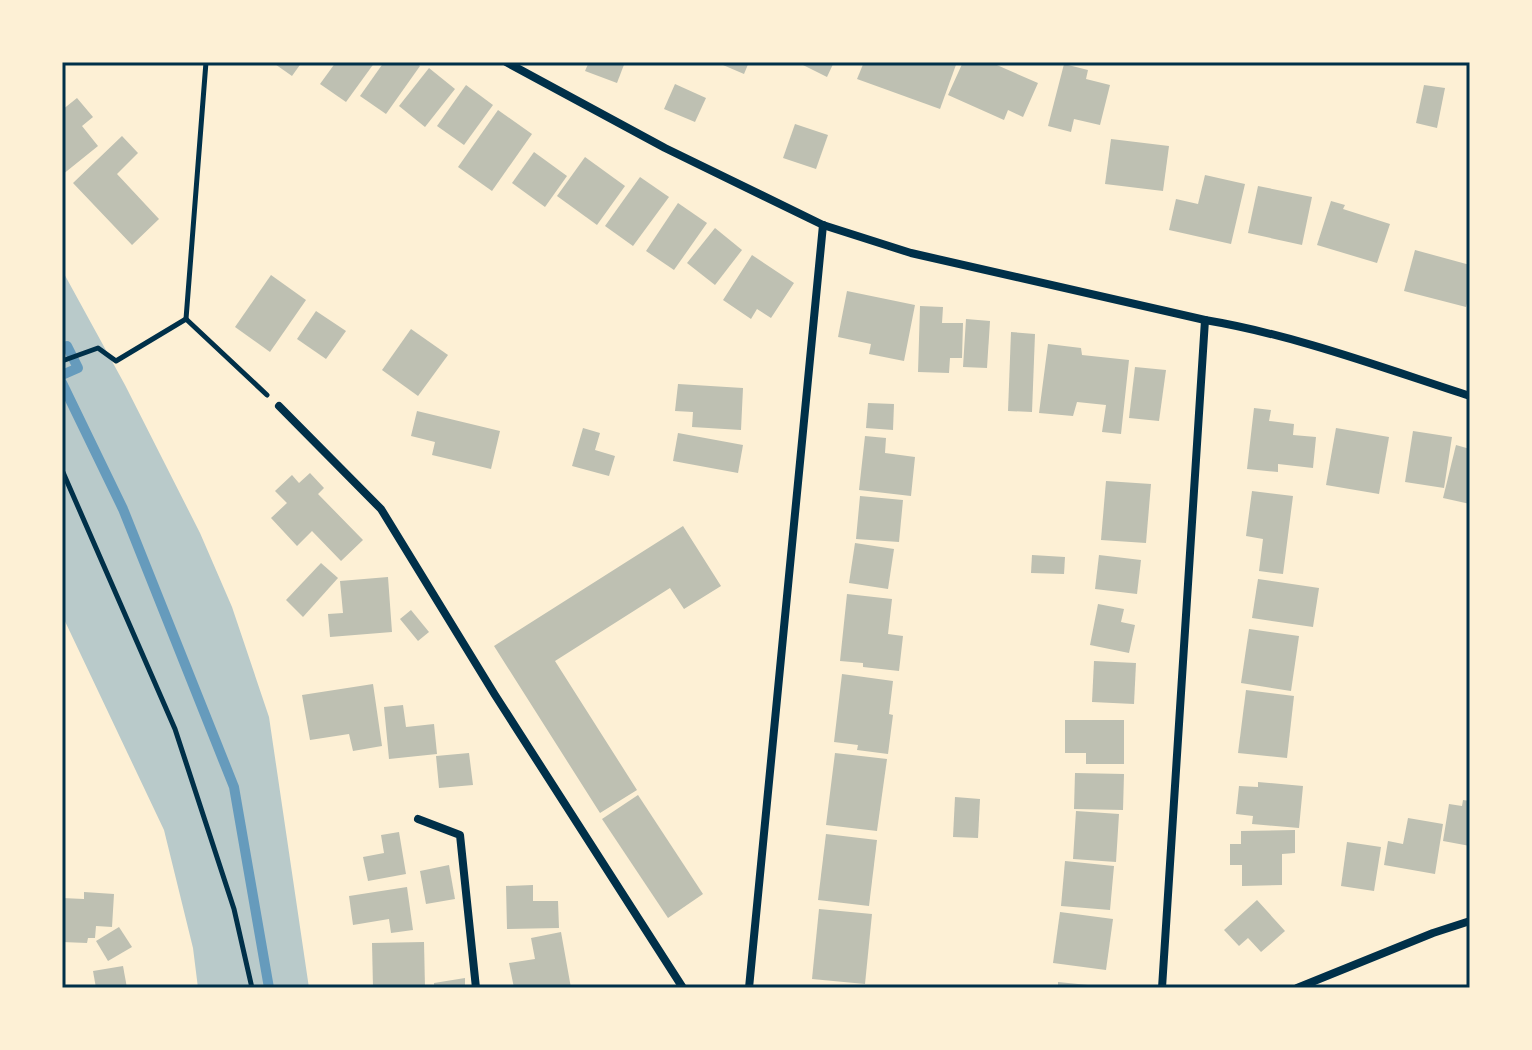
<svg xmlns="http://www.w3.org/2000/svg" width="1532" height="1050" font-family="Commissioner,sans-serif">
	<rect width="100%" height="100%" fill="#fdf0d5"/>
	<path fill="#b9caca" d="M 62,270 L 125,385 L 200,533 L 232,607 L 269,717 L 309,988 L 198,988 L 193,948 L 164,830 L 62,615 Z"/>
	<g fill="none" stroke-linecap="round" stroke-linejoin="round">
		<g stroke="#669bbc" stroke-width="10">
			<path d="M 62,375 L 78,368 L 67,346"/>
			<path d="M 62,383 L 123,509 L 234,787 L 269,988"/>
		</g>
	</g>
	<g fill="#bec0b2">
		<path d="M 272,62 L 302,62 L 292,76 Z"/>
		<path d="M 336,62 L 375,62 L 346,102 L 320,84 Z"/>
		<path d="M 384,62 L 414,62 L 420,66 L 386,114 L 360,96 Z"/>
		<path d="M 589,62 L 625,62 L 617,83 L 585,71 Z"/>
		<path d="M 716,62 L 749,62 L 744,74 Z"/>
		<path d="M 797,62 L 834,62 L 827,77 Z"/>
		<path d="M 864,62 L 957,62 L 940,109 L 857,79 Z"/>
		<path d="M 963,62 L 990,62 L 1038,83 L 1023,117 L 1008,110 L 1004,120 L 948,95 Z"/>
		<path d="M 1064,64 L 1088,70 L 1086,79 L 1110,85 L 1100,125 L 1074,119 L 1071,132 L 1048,126 Z"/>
		<path d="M 429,68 L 455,89 L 425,127 L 399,106 Z"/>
		<path d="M 675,84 L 706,98 L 695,122 L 664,109 Z"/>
		<path d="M 466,85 L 493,105 L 464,145 L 437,126 Z"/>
		<path d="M 1424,85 L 1445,88 L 1437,128 L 1416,123 Z"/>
		<path d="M 77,98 L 93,117 L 82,126 L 98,146 L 62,175 L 62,110 Z"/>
		<path d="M 498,110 L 532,134 L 492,191 L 458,167 Z"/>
		<path d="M 795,124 L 828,135 L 816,169 L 783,158 Z"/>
		<path d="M 122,136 L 138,153 L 117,174 L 159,219 L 132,245 L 73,183 Z"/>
		<path d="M 1111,139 L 1169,146 L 1163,191 L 1105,184 Z"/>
		<path d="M 534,152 L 567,176 L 545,207 L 512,183 Z"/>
		<path d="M 585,157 L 625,186 L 597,225 L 557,196 Z"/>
		<path d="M 1205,175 L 1245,184 L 1231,244 L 1169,230 L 1176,199 L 1198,204 Z"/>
		<path d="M 640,177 L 669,197 L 633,246 L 605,226 Z"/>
		<path d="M 1258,186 L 1312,197 L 1302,245 L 1248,233 Z"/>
		<path d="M 1331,201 L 1345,205 L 1343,209 L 1390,224 L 1377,263 L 1317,245 Z"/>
		<path d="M 678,203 L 707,223 L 674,270 L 646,251 Z"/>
		<path d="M 715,228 L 742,250 L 715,285 L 687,263 Z"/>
		<path d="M 1415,250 L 1470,265 L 1470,293 L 1466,307 L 1404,291 Z"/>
		<path d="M 752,255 L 794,283 L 771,318 L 757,309 L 751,319 L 723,300 Z"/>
		<path d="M 271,275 L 306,300 L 270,352 L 235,327 Z"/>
		<path d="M 847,291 L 915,305 L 904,361 L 869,354 L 871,344 L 838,337 Z"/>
		<path d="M 920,306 L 943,307 L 942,323 L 963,323 L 962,358 L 950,358 L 949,373 L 918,372 Z"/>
		<path d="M 316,311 L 346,331 L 326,359 L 297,339 Z"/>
		<path d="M 966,319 L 990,321 L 987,368 L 963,367 Z"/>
		<path d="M 411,329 L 448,355 L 418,396 L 382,370 Z"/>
		<path d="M 1011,332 L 1035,334 L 1032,412 L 1008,411 Z"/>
		<path d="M 1048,344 L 1081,348 L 1082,355 L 1129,360 L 1121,434 L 1102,432 L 1106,405 L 1077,402 L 1073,416 L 1039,413 Z"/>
		<path d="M 1135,367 L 1166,370 L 1159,421 L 1129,418 Z"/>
		<path d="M 678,384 L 743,388 L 741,430 L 692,427 L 693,412 L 675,411 Z"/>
		<path d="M 868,403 L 894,404 L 893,430 L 866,428 Z"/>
		<path d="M 1254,408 L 1271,410 L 1269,421 L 1294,424 L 1293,435 L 1316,437 L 1313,468 L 1278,464 L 1278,472 L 1247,469 Z"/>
		<path d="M 417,411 L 500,431 L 491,469 L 432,455 L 435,442 L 411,436 Z"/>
		<path d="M 583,428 L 600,433 L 595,450 L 615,456 L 609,476 L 572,466 Z"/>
		<path d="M 1336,428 L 1389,437 L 1379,494 L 1326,485 Z"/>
		<path d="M 1413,431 L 1452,437 L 1444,488 L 1405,482 Z"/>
		<path d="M 678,433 L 743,445 L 738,473 L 673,461 Z"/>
		<path d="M 865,436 L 886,438 L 885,453 L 915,457 L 911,496 L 859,490 Z"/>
		<path d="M 1456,445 L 1470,449 L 1470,504 L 1443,498 Z"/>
		<path d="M 310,473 L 324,488 L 318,494 L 363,540 L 341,561 L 312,531 L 297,546 L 271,518 L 287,503 L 275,491 L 292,475 L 299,483 Z"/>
		<path d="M 1106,481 L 1151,484 L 1146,543 L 1101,540 Z"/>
		<path d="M 1252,491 L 1293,496 L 1283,574 L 1259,571 L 1263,539 L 1246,536 Z"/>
		<path d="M 860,496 L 903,500 L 899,542 L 856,539 Z"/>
		<path d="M 683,526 L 721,586 L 684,609 L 670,588 L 555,661 L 637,790 L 600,813 L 494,646 Z"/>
		<path d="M 855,543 L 894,549 L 888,589 L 849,583 Z"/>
		<path d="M 1032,555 L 1065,557 L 1064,574 L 1031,573 Z"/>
		<path d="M 1099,555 L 1141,560 L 1137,594 L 1095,589 Z"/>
		<path d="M 321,563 L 338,578 L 303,617 L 286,600 Z"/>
		<path d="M 388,577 L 392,632 L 330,637 L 328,614 L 343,613 L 340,581 Z"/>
		<path d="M 1258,579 L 1319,588 L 1313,627 L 1252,618 Z"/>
		<path d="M 847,594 L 892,599 L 888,634 L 903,636 L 899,671 L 863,667 L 863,663 L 840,661 Z"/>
		<path d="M 1098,604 L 1124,609 L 1121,622 L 1135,625 L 1129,653 L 1090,645 Z"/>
		<path d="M 411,610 L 429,632 L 418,641 L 400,619 Z"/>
		<path d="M 1249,629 L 1299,636 L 1291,691 L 1241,683 Z"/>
		<path d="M 1094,661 L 1136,663 L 1134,704 L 1092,702 Z"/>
		<path d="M 842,674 L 893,681 L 889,714 L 893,715 L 888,754 L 857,750 L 858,745 L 834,742 Z"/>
		<path d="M 373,684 L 382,746 L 353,751 L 349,734 L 310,740 L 302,695 Z"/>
		<path d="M 1246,690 L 1294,696 L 1287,758 L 1238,753 Z"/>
		<path d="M 403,705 L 406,727 L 434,724 L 437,754 L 389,759 L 384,707 Z"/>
		<path d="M 1065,720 L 1124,720 L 1124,764 L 1086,764 L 1086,753 L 1065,753 Z"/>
		<path d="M 469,753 L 473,785 L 439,788 L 436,756 Z"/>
		<path d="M 835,753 L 887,759 L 877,831 L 826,825 Z"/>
		<path d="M 1075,773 L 1124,774 L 1123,810 L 1074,809 Z"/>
		<path d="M 1258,782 L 1303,786 L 1299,828 L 1252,824 L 1253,816 L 1236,814 L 1239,786 L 1258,787 Z"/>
		<path d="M 638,795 L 703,894 L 668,918 L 602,819 Z"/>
		<path d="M 955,797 L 980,799 L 978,838 L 953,837 Z"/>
		<path d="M 1463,800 L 1470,801 L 1470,846 L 1443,841 L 1449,804 L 1462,806 Z"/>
		<path d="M 1076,811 L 1119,814 L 1116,862 L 1073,859 Z"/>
		<path d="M 1408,818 L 1443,824 L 1435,874 L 1384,865 L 1388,841 L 1403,844 Z"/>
		<path d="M 1295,830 L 1295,853 L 1282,854 L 1282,885 L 1242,886 L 1242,865 L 1230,865 L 1230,844 L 1241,844 L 1241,831 Z"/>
		<path d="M 399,832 L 406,874 L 368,881 L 363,857 L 384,853 L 381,835 Z"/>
		<path d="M 826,834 L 877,840 L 869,906 L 818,900 Z"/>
		<path d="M 1347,842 L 1381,847 L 1374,891 L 1341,886 Z"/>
		<path d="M 1065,861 L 1114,866 L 1110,910 L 1061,906 Z"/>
		<path d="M 449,865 L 455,899 L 426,904 L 420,871 Z"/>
		<path d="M 533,885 L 533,901 L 558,901 L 559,928 L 507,929 L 506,886 Z"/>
		<path d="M 407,887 L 413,930 L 391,933 L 389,919 L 353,925 L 349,896 Z"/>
		<path d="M 84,892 L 114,894 L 112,927 L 96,926 L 95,938 L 88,938 L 87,943 L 62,942 L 62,898 L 84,899 Z"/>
		<path d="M 1257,900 L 1285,931 L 1261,952 L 1248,938 L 1239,946 L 1224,930 Z"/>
		<path d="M 819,909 L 872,914 L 865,984 L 812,979 Z"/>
		<path d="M 1060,912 L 1113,919 L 1106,970 L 1053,963 Z"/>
		<path d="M 119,927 L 132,947 L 108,961 L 96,941 Z"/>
		<path d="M 561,932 L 571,988 L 514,988 L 509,963 L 535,959 L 531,938 Z"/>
		<path d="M 424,942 L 425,988 L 373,988 L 372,943 Z"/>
		<path d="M 123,966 L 127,988 L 96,988 L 93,971 Z"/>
		<path d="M 465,978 L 465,988 L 434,988 L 434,983 Z"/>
		<path d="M 1058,982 L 1098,986 L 1098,988 L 1058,988 Z"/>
	</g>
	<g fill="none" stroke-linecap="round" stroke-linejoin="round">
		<g stroke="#003049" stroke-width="5">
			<path d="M 186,319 L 206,62"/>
			<path d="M 186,319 L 267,395"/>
			<path d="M 62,361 L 98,348 L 116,361 L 186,319"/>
			<path d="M 62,470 L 175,729 L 234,909 L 252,988"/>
		</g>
		<g stroke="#003049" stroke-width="8">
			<path d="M 506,62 L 665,148 L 823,225 L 911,253 L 1205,320 C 1295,335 1383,368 1470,396"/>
			<path d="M 279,406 L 381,509 L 495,695 L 683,988"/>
			<path d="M 418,819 L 460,835 L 476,988"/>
			<path d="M 749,988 L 823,225"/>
			<path d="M 1162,988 L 1205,320"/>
			<path d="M 1297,988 L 1433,933 L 1470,921"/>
		</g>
	</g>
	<rect width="1532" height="1050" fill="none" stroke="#fdf0d5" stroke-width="128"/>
	<rect x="64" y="64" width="1404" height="922" fill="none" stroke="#003049" stroke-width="3"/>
</svg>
